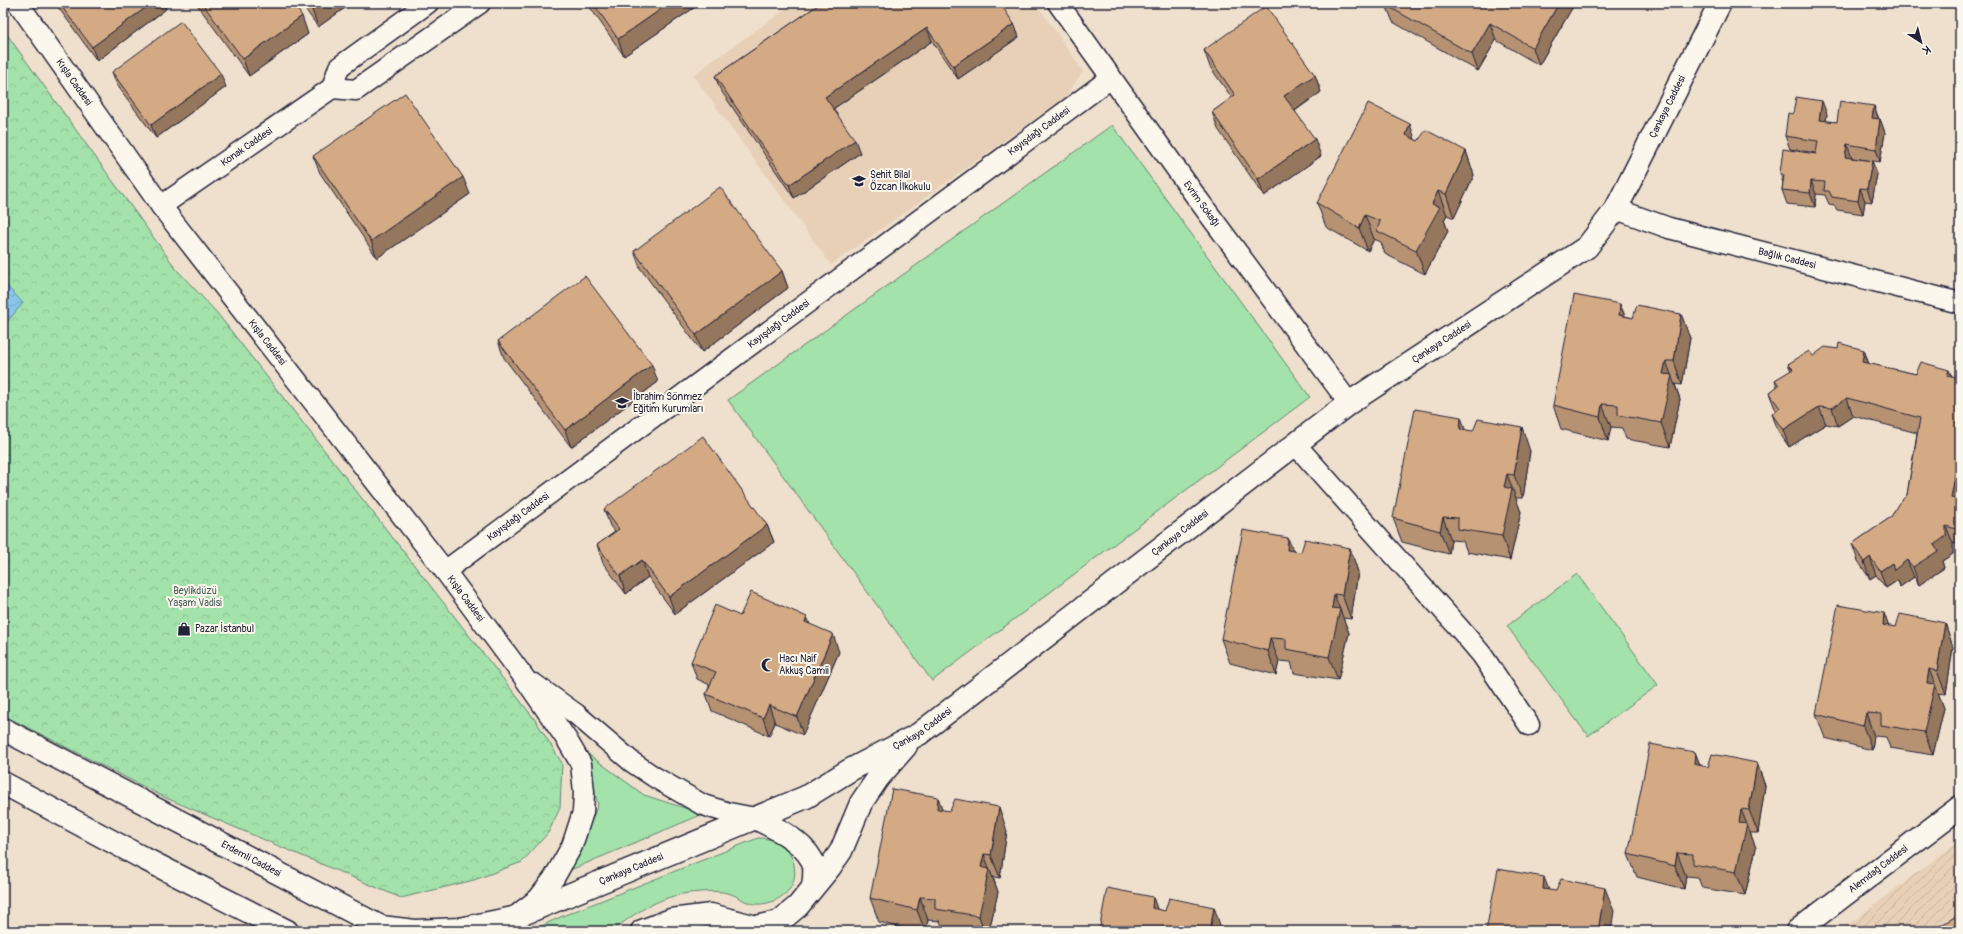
<svg xmlns="http://www.w3.org/2000/svg" width="1963" height="934" font-family="Pangolin,sans-serif">
	<defs>
		<pattern id="industrial-furrows" width="10" height="10" patternUnits="userSpaceOnUse"><rect width="10" height="10" fill="#e7d0b7"/><path d="M-1 1l2-2M0 10L10 0M9 11l2-2" fill="none" stroke="#c6b29e"/></pattern>
		<pattern id="park-crowns" width="20" height="18" patternUnits="userSpaceOnUse"><rect width="20" height="18" fill="#a3e2aa"/><path d="M2 6a3 3 0 1 1 6 0M12 15a3 3 0 1 1 6 0" fill="none" stroke="#8cc293"/></pattern>
		<pattern id="water-waves" width="16" height="10" patternUnits="userSpaceOnUse"><rect width="16" height="10" fill="#89c6e9"/><path d="M0 5q4-4 8 0t8 0" fill="none" stroke="#76aac9"/></pattern>
	</defs>
	<rect width="100%" height="100%" fill="#efe0cd"/>
	<filter id="ink" filterUnits="userSpaceOnUse"><feTurbulence type="fractalNoise" baseFrequency=".025" numOctaves="2"/><feDisplacementMap in="SourceGraphic" scale="8" xChannelSelector="R" yChannelSelector="G"/><feConvolveMatrix kernelMatrix="1 2 1 2 8 2 1 2 1" color-interpolation-filters="sRGB"/></filter>
	<g filter="url(#ink)">
		<path fill="#e7d0b7" d="M 794,3 L 1036,3 L 1083,71 L 1066,97 L 831,265 L 693,75 Z"/>
		<path fill="url(#industrial-furrows)" d="M 1960,840 L 1960,931 L 1840,931 Z"/>
		<g fill="#a3e2aa" stroke="#628272">
			<path d="M 1112,125 L 1310,397 L 932,681 L 728,400 Z"/>
			<path d="M 1577,574 L 1658,685 L 1588,736 L 1507,626 Z"/>
			<path d="M 588,754 L 644,795 L 703,814 L 568,871 L 598,805 L 585,756 Z"/>
			<path d="M 758,838 C 769,838 780,841 787,850 C 794,859 796,869 794,879 C 791,896 767,908 750,903 C 743,901 736,895 728,893 C 716,890 701,892 689,893 C 662,896 633,913 613,931 L 530,931 L 565,915 Z"/>
		</g>
		<path fill="url(#park-crowns)" stroke="#628272" d="M 3,29 L 177,270 L 217,313 L 536,721 L 562,763 L 560,808 L 548,833 L 522,862 L 474,880 L 401,898 L 166,798 L 3,715 Z"/>
		<path fill="url(#water-waves)" stroke="#6084a3" d="M 3,282 L 23,303 L 6,323 L 3,323 Z"/>
		<g fill="none" stroke-linecap="round" stroke-linejoin="round">
			<g stroke="#22223b" stroke-width="23">
				<g id="street">
					<path id="s1" d="M 18,3 L 161,206 L 445,571 L 523,676 L 567,740 L 581,764 L 584,792 L 583,812 L 572,846 L 554,878 L 538,899 L 521,912"/>
					<path id="s2" d="M 1058,3 L 1197,198 L 1349,403"/>
					<path d="M 332,88 L 356,90 L 480,3"/>
					<path id="s3" d="M 161,206 L 332,88 L 339,67 L 428,3"/>
					<path id="s4" d="M 1616,209 L 1669,228 L 1960,303"/>
					<path d="M 1295,444 L 1460,629 L 1482,655 L 1529,725"/>
					<path id="s5" d="M 445,571 L 1111,78"/>
					<path d="M 534,684 L 576,714 L 632,762 L 656,778 L 703,805 L 729,813 L 755,818"/>
				</g>
			</g>
			<g stroke="#22223b" stroke-width="25">
				<g id="secondary">
					<path id="s6" d="M 3,729 L 381,927 L 415,931 L 459,929 L 513,918 L 806,797 L 850,770 L 919,734 L 1349,403 L 1587,247 L 1616,209 L 1720,3"/>
					<path d="M 3,783 L 143,858 L 287,931"/>
					<path d="M 755,818 C 774,827 801,840 812,860 C 816,867 814,879 813,887"/>
					<path d="M 642,931 L 671,920 L 711,915 L 756,927 L 779,922 L 798,906 L 830,867 L 841,851 L 861,803 L 878,778 L 906,746"/>
					<path id="s7" d="M 1797,931 L 1960,807"/>
				</g>
			</g>
			<use href="#street" stroke="#fbf7ec" stroke-width="20"/>
			<use href="#secondary" stroke="#fbf7ec" stroke-width="22"/>
		</g>
		<g fill="#b69272" stroke="#22223b">
			<path d="M 56,3 L 164,3 L 166,9 L 97,61 L 58,7 Z"/>
			<path d="M 196,3 L 293,3 L 308,34 L 249,76 Z"/>
			<path d="M 301,3 L 352,3 L 318,27 Z"/>
			<path d="M 587,3 L 701,3 L 624,56 Z"/>
			<path d="M 821,3 L 1014,24 L 1019,37 L 958,79 L 932,41 L 833,109 L 860,153 L 794,198 L 720,89 L 715,76 Z"/>
			<path d="M 1575,3 L 1539,65 L 1496,40 L 1478,71 L 1393,22 L 1386,5 Z"/>
			<path d="M 1204,50 L 1315,75 L 1321,92 L 1295,111 L 1321,156 L 1264,196 L 1218,129 L 1212,112 L 1232,98 L 1210,67 Z"/>
			<path d="M 112,72 L 226,87 L 156,138 L 117,85 Z"/>
			<path d="M 1874,106 L 1879,119 L 1880,119 L 1885,133 L 1880,162 L 1852,158 L 1872,161 L 1877,174 L 1872,202 L 1865,201 L 1863,214 L 1837,210 L 1834,205 L 1829,204 L 1825,195 L 1816,194 L 1815,207 L 1787,204 L 1782,190 L 1783,183 L 1780,173 L 1816,154 L 1816,153 L 1790,149 L 1785,136 L 1793,114 L 1827,114 L 1826,121 L 1837,122 Z"/>
			<path d="M 1415,140 L 1418,141 L 1466,151 L 1474,175 L 1454,218 L 1447,215 L 1444,220 L 1448,231 L 1425,274 L 1385,254 L 1381,242 L 1374,239 L 1368,251 L 1326,227 L 1317,203 Z"/>
			<path d="M 313,156 L 470,194 L 377,258 L 320,173 Z"/>
			<path d="M 634,251 L 782,271 L 788,288 L 702,352 L 640,268 Z"/>
			<path d="M 1620,304 L 1625,316 L 1633,318 L 1681,314 L 1690,338 L 1682,385 L 1675,384 L 1680,399 L 1670,447 L 1626,439 L 1622,428 L 1611,427 L 1608,441 L 1561,429 L 1553,405 Z"/>
			<path d="M 498,341 L 658,382 L 571,447 L 504,358 Z"/>
			<path d="M 1838,349 L 1864,350 L 1869,364 L 1916,374 L 1952,377 L 1960,383 L 1960,545 L 1953,543 L 1953,554 L 1942,561 L 1944,568 L 1919,585 L 1914,577 L 1900,587 L 1898,580 L 1886,588 L 1876,575 L 1870,579 L 1858,561 L 1852,544 L 1891,517 L 1907,495 L 1917,433 L 1853,416 L 1838,426 L 1826,424 L 1789,447 L 1778,431 L 1772,414 L 1776,411 L 1769,393 L 1777,387 L 1775,380 L 1791,371 L 1788,364 Z"/>
			<path d="M 1465,430 L 1530,451 L 1523,498 L 1515,498 L 1521,512 L 1510,560 L 1467,552 L 1463,541 L 1451,540 L 1449,554 L 1402,542 L 1393,518 Z"/>
			<path d="M 604,509 L 767,525 L 774,542 L 675,614 L 648,577 L 626,594 L 603,563 L 597,545 L 615,532 L 610,526 Z"/>
			<path d="M 1350,548 L 1358,572 L 1351,619 L 1343,618 L 1349,633 L 1338,680 L 1294,673 L 1291,662 L 1279,661 L 1276,675 L 1230,663 L 1221,639 L 1293,551 L 1301,552 Z"/>
			<path d="M 1884,613 L 1888,626 L 1896,627 L 1945,623 L 1953,647 L 1946,694 L 1938,693 L 1944,708 L 1933,755 L 1890,748 L 1886,737 L 1874,736 L 1872,750 L 1825,738 L 1816,714 Z"/>
			<path d="M 740,616 L 810,625 L 839,652 L 803,735 L 775,723 L 769,736 L 712,711 L 706,694 L 710,685 L 697,679 L 691,662 Z"/>
			<path d="M 1695,752 L 1700,765 L 1708,767 L 1757,763 L 1765,786 L 1758,833 L 1750,833 L 1756,848 L 1745,895 L 1702,888 L 1698,877 L 1686,876 L 1684,889 L 1637,877 L 1628,854 Z"/>
			<path d="M 942,810 L 1007,831 L 1000,878 L 993,877 L 998,892 L 989,931 L 944,931 L 940,921 L 928,920 L 926,931 L 914,931 L 879,922 L 870,898 Z"/>
		</g>
		<g fill="#94775d" stroke="#22223b">
			<path d="M 152,3 L 164,3 L 166,9 L 97,61 L 92,47 Z"/>
			<path d="M 322,3 L 352,3 L 318,27 L 312,10 Z"/>
			<path d="M 670,3 L 701,3 L 624,56 L 618,39 Z"/>
			<path d="M 1559,3 L 1575,3 L 1539,65 L 1533,48 Z"/>
			<path d="M 302,16 L 308,34 L 249,76 L 243,59 Z"/>
			<path d="M 1490,23 L 1496,40 L 1478,71 L 1472,54 Z"/>
			<path d="M 1014,24 L 1019,37 L 958,79 L 953,66 Z"/>
			<path d="M 927,28 L 932,41 L 830,111 L 825,97 Z"/>
			<path d="M 221,74 L 226,87 L 156,138 L 151,125 Z"/>
			<path d="M 1315,75 L 1321,92 L 1291,113 L 1284,96 Z"/>
			<path d="M 1822,101 L 1827,114 L 1824,133 L 1819,120 Z"/>
			<path d="M 1874,106 L 1879,120 L 1872,118 Z"/>
			<path d="M 1880,119 L 1885,133 L 1880,162 L 1876,149 Z"/>
			<path d="M 1410,124 L 1418,148 L 1406,135 Z"/>
			<path d="M 1315,139 L 1321,156 L 1264,196 L 1258,179 Z"/>
			<path d="M 855,140 L 860,153 L 794,198 L 789,185 Z"/>
			<path d="M 1847,144 L 1852,158 L 1845,157 Z"/>
			<path d="M 1466,151 L 1474,175 L 1454,218 L 1446,194 Z"/>
			<path d="M 1872,161 L 1877,174 L 1872,202 L 1867,189 Z"/>
			<path d="M 463,177 L 470,194 L 377,258 L 371,241 Z"/>
			<path d="M 1811,181 L 1816,194 L 1815,207 L 1810,193 Z"/>
			<path d="M 1860,188 L 1865,201 L 1863,214 L 1858,201 Z"/>
			<path d="M 1438,191 L 1447,215 L 1444,220 L 1448,231 L 1425,274 L 1416,250 L 1432,204 Z"/>
			<path d="M 1365,215 L 1374,239 L 1368,251 L 1359,228 Z"/>
			<path d="M 782,271 L 788,288 L 702,352 L 696,335 Z"/>
			<path d="M 1620,304 L 1629,327 L 1619,315 Z"/>
			<path d="M 1681,314 L 1690,338 L 1682,385 L 1674,361 Z"/>
			<path d="M 1864,350 L 1870,368 L 1862,362 Z"/>
			<path d="M 1666,361 L 1680,399 L 1670,447 L 1661,423 L 1663,374 Z"/>
			<path d="M 652,365 L 658,382 L 571,447 L 565,430 Z"/>
			<path d="M 1949,370 L 1956,387 L 1947,376 Z"/>
			<path d="M 1847,398 L 1853,416 L 1838,426 L 1832,408 Z"/>
			<path d="M 1602,404 L 1611,427 L 1608,441 L 1600,417 Z"/>
			<path d="M 1819,407 L 1826,424 L 1789,447 L 1783,430 Z"/>
			<path d="M 1461,417 L 1469,441 L 1460,429 Z"/>
			<path d="M 1522,427 L 1530,451 L 1523,498 L 1514,475 Z"/>
			<path d="M 1960,448 L 1960,499 L 1957,516 L 1951,498 Z"/>
			<path d="M 1507,474 L 1521,512 L 1510,560 L 1502,536 L 1504,487 Z"/>
			<path d="M 1960,510 L 1960,539 L 1956,529 Z"/>
			<path d="M 1443,517 L 1451,540 L 1449,554 L 1440,531 Z"/>
			<path d="M 767,525 L 774,542 L 675,614 L 669,597 Z"/>
			<path d="M 1946,526 L 1953,543 L 1953,554 L 1942,561 L 1944,568 L 1919,585 L 1913,567 L 1934,545 Z"/>
			<path d="M 1288,538 L 1297,561 L 1287,550 Z"/>
			<path d="M 1350,548 L 1358,572 L 1351,619 L 1342,595 Z"/>
			<path d="M 1870,557 L 1876,575 L 1870,579 L 1864,562 Z"/>
			<path d="M 642,560 L 648,577 L 626,594 L 620,576 Z"/>
			<path d="M 1907,560 L 1914,577 L 1900,587 L 1898,580 L 1886,588 L 1880,571 L 1892,563 Z"/>
			<path d="M 1334,594 L 1349,633 L 1338,680 L 1329,657 L 1332,608 Z"/>
			<path d="M 1884,613 L 1892,636 L 1883,625 Z"/>
			<path d="M 807,617 L 814,634 L 805,622 Z"/>
			<path d="M 1945,623 L 1953,647 L 1946,694 L 1937,671 Z"/>
			<path d="M 833,634 L 839,652 L 803,735 L 797,717 Z"/>
			<path d="M 1270,638 L 1279,661 L 1276,675 L 1268,651 Z"/>
			<path d="M 1929,669 L 1944,708 L 1933,755 L 1924,732 L 1927,683 Z"/>
			<path d="M 769,705 L 775,723 L 769,736 L 763,718 Z"/>
			<path d="M 1866,713 L 1874,736 L 1872,750 L 1863,726 Z"/>
			<path d="M 1695,752 L 1704,776 L 1694,764 Z"/>
			<path d="M 1757,763 L 1765,786 L 1758,833 L 1749,810 Z"/>
			<path d="M 938,797 L 946,821 L 937,809 Z"/>
			<path d="M 999,807 L 1007,831 L 1000,878 L 991,855 Z"/>
			<path d="M 1741,809 L 1756,848 L 1745,895 L 1736,872 L 1739,823 Z"/>
			<path d="M 1677,853 L 1686,876 L 1684,889 L 1675,866 Z"/>
			<path d="M 984,854 L 998,892 L 989,931 L 984,931 L 979,916 L 981,867 Z"/>
			<path d="M 1544,877 L 1553,901 L 1543,889 Z"/>
			<path d="M 1605,888 L 1614,911 L 1611,931 L 1598,931 Z"/>
			<path d="M 920,897 L 928,920 L 926,931 L 925,931 L 917,910 Z"/>
			<path d="M 1153,897 L 1161,920 L 1152,908 Z"/>
			<path d="M 1214,907 L 1222,931 L 1210,931 Z"/>
		</g>
		<g fill="#d4aa85" stroke="#22223b">
			<path d="M 59,3 L 152,3 L 92,47 Z"/>
			<path d="M 202,3 L 293,3 L 302,16 L 243,59 Z"/>
			<path d="M 307,3 L 322,3 L 312,10 Z"/>
			<path d="M 593,3 L 670,3 L 618,39 Z"/>
			<path d="M 821,3 L 1000,3 L 1014,24 L 953,66 L 927,28 L 825,97 L 855,140 L 789,185 L 715,76 Z"/>
			<path d="M 1388,3 L 1559,3 L 1533,48 L 1490,23 L 1472,54 L 1386,5 Z"/>
			<path d="M 1266,6 L 1315,75 L 1284,96 L 1315,139 L 1258,179 L 1212,112 L 1235,95 L 1204,50 Z"/>
			<path d="M 181,21 L 221,74 L 151,125 L 112,72 Z"/>
			<path d="M 405,93 L 463,177 L 371,241 L 313,156 Z"/>
			<path d="M 1796,97 L 1822,101 L 1819,120 L 1837,122 L 1840,101 L 1874,106 L 1872,118 L 1880,119 L 1876,149 L 1847,144 L 1845,157 L 1872,161 L 1867,189 L 1860,188 L 1858,201 L 1832,197 L 1829,191 L 1824,191 L 1825,182 L 1811,181 L 1810,193 L 1782,190 L 1784,175 L 1780,173 L 1783,149 L 1816,154 L 1818,141 L 1785,136 L 1788,113 L 1793,114 Z"/>
			<path d="M 1368,103 L 1410,124 L 1406,135 L 1418,141 L 1426,130 L 1466,151 L 1446,194 L 1438,191 L 1432,204 L 1440,207 L 1416,250 L 1377,231 L 1380,221 L 1365,215 L 1359,228 L 1317,203 Z"/>
			<path d="M 720,187 L 782,271 L 696,335 L 634,251 Z"/>
			<path d="M 585,276 L 652,365 L 565,430 L 498,341 Z"/>
			<path d="M 1574,295 L 1620,304 L 1619,315 L 1633,318 L 1637,305 L 1681,314 L 1674,361 L 1666,361 L 1663,374 L 1672,375 L 1661,423 L 1618,415 L 1618,405 L 1602,404 L 1600,417 L 1553,405 Z"/>
			<path d="M 1839,343 L 1864,350 L 1862,362 L 1916,374 L 1921,362 L 1949,370 L 1947,376 L 1957,378 L 1960,383 L 1960,448 L 1951,498 L 1960,500 L 1960,510 L 1956,529 L 1946,526 L 1946,536 L 1934,545 L 1938,551 L 1913,567 L 1907,560 L 1894,570 L 1892,563 L 1880,571 L 1870,557 L 1864,562 L 1852,544 L 1891,517 L 1898,504 L 1907,495 L 1920,418 L 1847,398 L 1832,408 L 1819,407 L 1783,430 L 1772,414 L 1780,408 L 1769,393 L 1779,385 L 1775,380 L 1793,369 L 1788,364 L 1809,351 L 1813,356 L 1825,347 L 1838,349 Z"/>
			<path d="M 1415,409 L 1461,417 L 1460,429 L 1473,431 L 1478,419 L 1522,427 L 1514,475 L 1507,474 L 1504,487 L 1512,489 L 1502,536 L 1458,529 L 1458,518 L 1443,517 L 1440,531 L 1393,518 Z"/>
			<path d="M 703,436 L 767,525 L 669,597 L 642,560 L 620,576 L 597,545 L 619,529 L 604,509 Z"/>
			<path d="M 1243,530 L 1288,538 L 1287,550 L 1301,552 L 1305,539 L 1350,548 L 1342,595 L 1334,594 L 1332,608 L 1340,609 L 1329,657 L 1286,649 L 1286,639 L 1270,638 L 1268,651 L 1221,639 Z"/>
			<path d="M 751,592 L 807,617 L 805,622 L 833,634 L 797,717 L 769,705 L 763,718 L 706,694 L 716,672 L 691,662 L 715,605 L 740,616 Z"/>
			<path d="M 1838,605 L 1884,613 L 1883,625 L 1896,627 L 1900,614 L 1945,623 L 1937,671 L 1929,669 L 1927,683 L 1935,684 L 1924,732 L 1881,725 L 1881,714 L 1866,713 L 1863,726 L 1816,714 Z"/>
			<path d="M 1650,744 L 1695,752 L 1694,764 L 1708,767 L 1712,754 L 1757,763 L 1749,810 L 1741,809 L 1739,823 L 1747,824 L 1736,872 L 1693,864 L 1693,854 L 1677,853 L 1675,866 L 1628,854 Z"/>
			<path d="M 892,789 L 938,797 L 937,809 L 950,811 L 955,799 L 999,807 L 991,855 L 984,854 L 981,867 L 989,869 L 979,916 L 935,909 L 935,898 L 920,897 L 917,910 L 870,898 Z"/>
			<path d="M 1498,869 L 1544,877 L 1543,889 L 1556,891 L 1561,879 L 1605,888 L 1598,931 L 1486,931 Z"/>
			<path d="M 1107,888 L 1153,897 L 1152,908 L 1165,911 L 1169,898 L 1214,907 L 1210,931 L 1099,931 Z"/>
			<path d="M 1960,914 L 1960,931 L 1931,931 Z"/>
		</g>
	</g>
	<defs>
		<g id="school-bare" transform="scale(1.08)"><path d="M0-5L7-2L0 1L-7-2ZM-4 1L0 2.5L4 1V4Q0 6-4 4Z" fill="#22223b" stroke="#fbf7ec" stroke-width="2.5" paint-order="stroke"/></g>
		<g id="shop-bare" transform="scale(1.08)"><path d="M-5-2.5h2.3a2.7 3.5 0 0 1 5.4 0H5L5.5 6h-11ZM-1.5-2.5h3a1.5 2.3 0 0 0-3 0Z" fill="#22223b" stroke="#fbf7ec" stroke-width="2.5" paint-order="stroke"/></g>
		<g id="mosque-bare" transform="scale(1.08)"><path d="M3.5-4.9A6 6 0 1 0 3.5 4.9A5 5 0 1 1 3.5-4.9Z" fill="#22223b" stroke="#fbf7ec" stroke-width="2.5" paint-order="stroke"/></g>
	</defs>
	<g fill-rule="evenodd">
		<use href="#school-bare" x="859" y="181"/>
		<use href="#school-bare" x="622" y="403"/>
		<use href="#shop-bare" x="184" y="629"/>
		<use href="#mosque-bare" x="768" y="665"/>
	</g>
	<g text-anchor="middle" dominant-baseline="central" stroke-width="4" stroke-linejoin="round" paint-order="stroke">
		<g font-size="10" fill="#22223b" stroke="#fbf7ec">
			<text stroke="none"><textPath href="#s1" startOffset="97">Kışla Caddesi</textPath></text>
			<text stroke="none"><textPath href="#s6" startOffset="1996">Çankaya Caddesi</textPath></text>
			<text stroke="none"><textPath href="#s5" startOffset="739">Kayışdağı Caddesi</textPath></text>
			<text stroke="none"><textPath href="#s3" startOffset="104">Konak Caddesi</textPath></text>
			<text stroke="none"><textPath href="#s2" startOffset="247">Evrim Sokağı</textPath></text>
			<text stroke="none"><textPath href="#s4" startOffset="178">Bağlık Caddesi</textPath></text>
			<text stroke="none"><textPath href="#s5" startOffset="415">Kayışdağı Caddesi</textPath></text>
			<text stroke="none"><textPath href="#s1" startOffset="421">Kışla Caddesi</textPath></text>
			<text stroke="none"><textPath href="#s6" startOffset="1660">Çankaya Caddesi</textPath></text>
			<text stroke="none"><textPath href="#s5" startOffset="91">Kayışdağı Caddesi</textPath></text>
			<text stroke="none"><textPath href="#s6" startOffset="1336">Çankaya Caddesi</textPath></text>
			<text stroke="none"><textPath href="#s1" startOffset="745">Kışla Caddesi</textPath></text>
			<text stroke="none"><textPath href="#s6" startOffset="1012">Çankaya Caddesi</textPath></text>
			<text stroke="none"><textPath href="#s6" startOffset="280">Erdemli Caddesi</textPath></text>
			<text stroke="none"><textPath href="#s7" startOffset="102">Alemdağ Caddesi</textPath></text>
			<text stroke="none"><textPath href="#s6" startOffset="688">Çankaya Caddesi</textPath></text>
		</g>
		<g font-size="10" fill="#22223b" stroke="#fbf7ec" text-anchor="start">
			<text x="870" y="175">Şehit Bilal<tspan x="870" dy="12">Özcan İlkokulu</tspan></text>
			<text x="633" y="397">İbrahim Sönmez<tspan x="633" dy="12">Eğitim Kurumları</tspan></text>
			<text x="195" y="629">Pazar İstanbul</text>
			<text x="779" y="659">Hacı Naif<tspan x="779" dy="12">Akkuş Camii</tspan></text>
		</g>
		<g font-size="10" fill="#495c5c" stroke="#fbf7ec">
			<text x="195" y="591">Beylikdüzü<tspan x="195" dy="12">Yaşam Vadisi</tspan></text>
		</g>
	</g>
	<rect width="1963" height="934" fill="none" stroke="#fbf7ec" stroke-width="16"/>
	<rect x="8" y="8" width="1947" height="918" fill="none" stroke="#22223b" stroke-width="1.5" filter="url(#ink)"/>
	<g transform="translate(1921 42) rotate(144)" stroke="#fbf7ec" stroke-width="3" paint-order="stroke">
	<path d="M0-3L7 15L0 10L-7 15Z" fill="#22223b"/>
	<text y="-6" font-size="11" font-weight="bold" text-anchor="middle" fill="#22223b">K</text>
	</g>
</svg>
